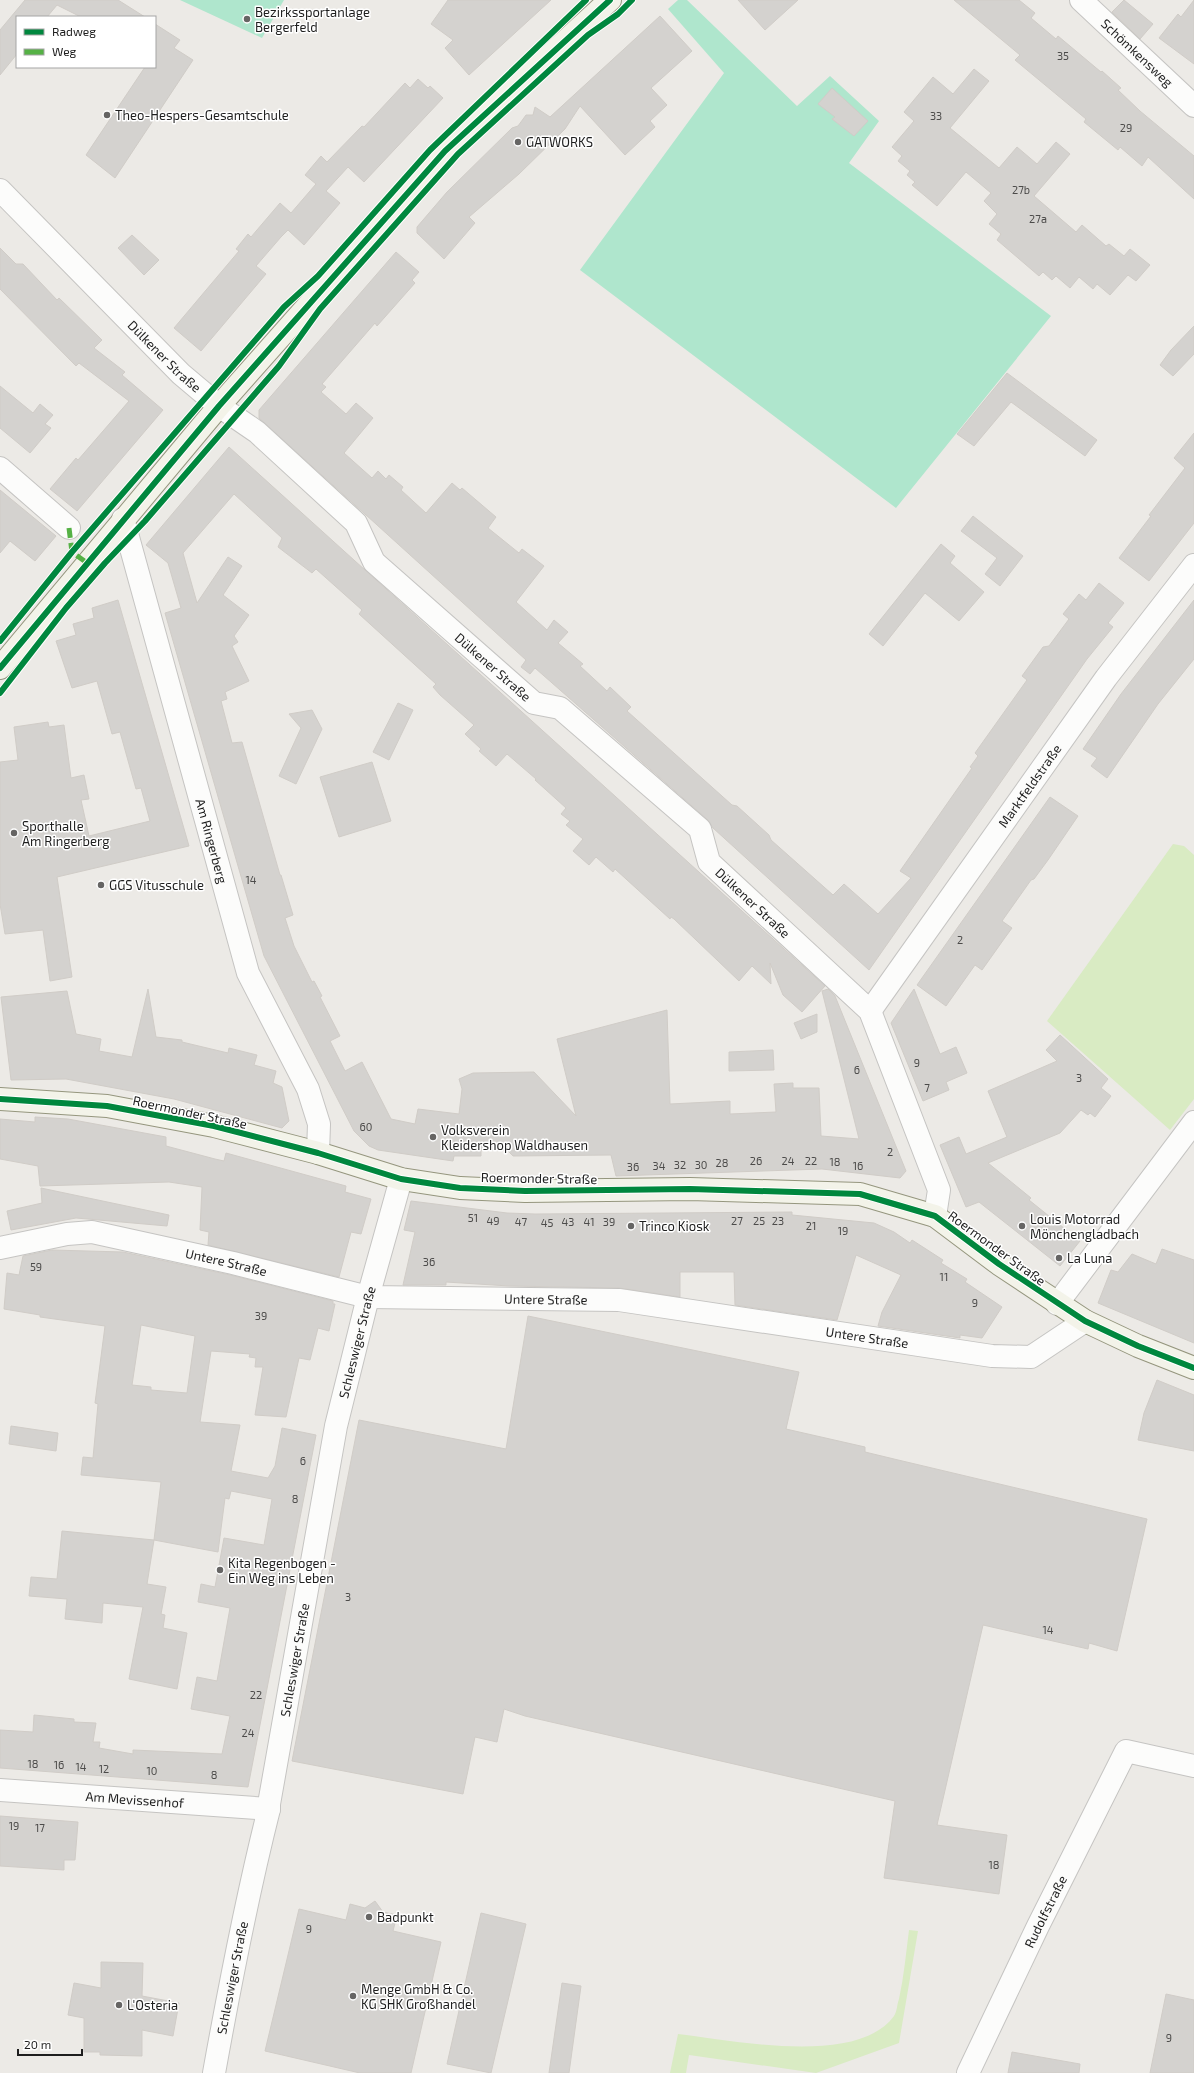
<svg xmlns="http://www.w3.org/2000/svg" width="1194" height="2073" font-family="'Exo 2',sans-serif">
	<rect width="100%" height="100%" fill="#eceae6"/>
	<g fill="#d9ebc3">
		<path d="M 1173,844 L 1184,846 L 1194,855 L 1194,1099 L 1170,1130 L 1047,1021 Z"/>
		<path d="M 909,1930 L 918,1931 L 899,2043 L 816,2073 L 689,2055 L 686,2073 L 670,2073 L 678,2034 C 732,2040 857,2067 894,2016 C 897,2012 897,2004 899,1999 C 904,1976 906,1953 909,1930 Z"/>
	</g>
	<g fill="#afe6cd">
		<path d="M 180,0 L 284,0 L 262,38 Z"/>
		<path d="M 678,0 L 687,0 L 797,106 L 830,76 L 879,121 L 849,163 L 1051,316 L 896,508 L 580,270 L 724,73 L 668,9 Z"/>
	</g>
	<g fill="#d4d2cf" stroke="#d0ccc7" fill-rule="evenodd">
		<path d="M 25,0 L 118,0 L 145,17 L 81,17 L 57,5 L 47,17 L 17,17 L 17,54 L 0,75 L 0,30 Z"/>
		<path d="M 448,0 L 551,0 L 469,75 L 445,48 L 453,40 L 431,24 Z"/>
		<path d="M 738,0 L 798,0 L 765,30 Z"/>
		<path d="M 954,0 L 1019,0 L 1035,13 L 1031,18 L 1056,39 L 1058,36 L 1101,72 L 1102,71 L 1121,88 L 1118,90 L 1140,111 L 1194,156 L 1194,199 L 1148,157 L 1142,166 L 1120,147 L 1118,150 L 1084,122 L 1086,119 L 1015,60 L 1020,55 Z"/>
		<path d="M 1124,0 L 1153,24 L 1140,39 L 1112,12 Z"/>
		<path d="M 1194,0 L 1194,64 L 1159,38 L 1178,14 L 1181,17 Z"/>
		<path d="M 660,16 L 692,51 L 651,88 L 667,105 L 650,121 L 655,127 L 625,155 L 580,106 L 565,129 L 519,174 L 469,217 L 475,223 L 444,259 L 417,233 L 417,227 L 447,192 L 512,128 L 518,126 L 526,115 L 533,115 L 535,107 L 550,117 Z"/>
		<path d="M 155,24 L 180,40 L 174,48 L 193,60 L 115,178 L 86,155 L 145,67 L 155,67 Z"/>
		<path d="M 974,69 L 989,81 L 950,128 L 999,168 L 1017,147 L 1037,164 L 1056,142 L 1070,154 L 1034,196 L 1076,232 L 1082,225 L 1106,246 L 1109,244 L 1124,256 L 1130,249 L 1150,265 L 1136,281 L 1128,275 L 1110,295 L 1097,284 L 1093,289 L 1079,277 L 1070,288 L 1056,276 L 1052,280 L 1043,272 L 1039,276 L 997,240 L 1001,234 L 989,224 L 997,214 L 984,201 L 991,193 L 966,172 L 937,206 L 912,185 L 915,182 L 907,175 L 910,171 L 898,161 L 902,156 L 892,147 L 914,121 L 904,112 L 933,77 L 953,94 Z"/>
		<path d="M 418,79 L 428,88 L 430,86 L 443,98 L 364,182 L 348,167 L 326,191 L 340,203 L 304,245 L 288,230 L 281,237 L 256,266 L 266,274 L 201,351 L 174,328 L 239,251 L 236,249 L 248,234 L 251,237 L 280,203 L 291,213 L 316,184 L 305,175 L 321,156 L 327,162 L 362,126 L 364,127 L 405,83 L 410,88 Z"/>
		<path d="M 832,88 L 868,121 L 854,136 L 832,119 L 835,117 L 818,104 Z"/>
		<path d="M 132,235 L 159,260 L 144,275 L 118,248 Z"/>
		<path d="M 0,248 L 16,264 L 23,264 L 57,300 L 59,298 L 102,340 L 94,348 L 125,372 L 122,375 L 163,410 L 77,511 L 50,489 L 76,458 L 78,460 L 129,401 L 79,363 L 76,366 L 0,289 Z"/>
		<path d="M 396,252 L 419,272 L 412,280 L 415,283 L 377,326 L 375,323 L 322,384 L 326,387 L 321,392 L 346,414 L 356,403 L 373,418 L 344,453 L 372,478 L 378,471 L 386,479 L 389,475 L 403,487 L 401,490 L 426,513 L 452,483 L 460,490 L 462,488 L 496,517 L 488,528 L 519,553 L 522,549 L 544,566 L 516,602 L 547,630 L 554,620 L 568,632 L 558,643 L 583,664 L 580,666 L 607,691 L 610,687 L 631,707 L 627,711 L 732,805 L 737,806 L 769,835 L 771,840 L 833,895 L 844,884 L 878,914 L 911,878 L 900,871 L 972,768 L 970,767 L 978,756 L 975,753 L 1027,680 L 1022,676 L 1043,647 L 1049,646 L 1069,619 L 1063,614 L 1079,594 L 1086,600 L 1099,583 L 1124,603 L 1108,623 L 1113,627 L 1087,659 L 869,970 L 713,828 L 708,820 L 535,668 L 530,674 L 521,667 L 526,660 L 259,418 L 259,410 Z"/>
		<path d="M 1194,326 L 1194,354 L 1173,376 L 1160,365 L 1171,350 Z"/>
		<path d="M 1007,373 L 1097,440 L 1085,456 L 1011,402 L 974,446 L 957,434 Z"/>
		<path d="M 0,386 L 33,413 L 40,404 L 53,415 L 45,424 L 51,428 L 30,453 L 0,428 Z"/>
		<path d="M 1194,433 L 1194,523 L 1149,581 L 1119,558 L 1151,516 L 1149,515 L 1185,468 L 1174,458 Z"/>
		<path d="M 229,447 L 825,986 L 802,1012 L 783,995 L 770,963 L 771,984 L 752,966 L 739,981 L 674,919 L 671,917 L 670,919 L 615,869 L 613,872 L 596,857 L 589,865 L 573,851 L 583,839 L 566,825 L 570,821 L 561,814 L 566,808 L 535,780 L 536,779 L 507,754 L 496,766 L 479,751 L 481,749 L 465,734 L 474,725 L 440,695 L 433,687 L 436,684 L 359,614 L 362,610 L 316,569 L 312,573 L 278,547 L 282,538 L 234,494 L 183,553 L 197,603 L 228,557 L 242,566 L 223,595 L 249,615 L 234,636 L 238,642 L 232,646 L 249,681 L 225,692 L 227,699 L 221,701 L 232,743 L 242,742 L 280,875 L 281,875 L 293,915 L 285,918 L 294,946 L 312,982 L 314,981 L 322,996 L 320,997 L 340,1036 L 330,1041 L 345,1071 L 362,1062 L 391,1119 L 415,1124 L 418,1109 L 459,1114 L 462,1089 L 459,1079 L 473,1073 L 534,1072 L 576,1116 L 557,1039 L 667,1010 L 670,1104 L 730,1101 L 730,1114 L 776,1112 L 774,1084 L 793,1083 L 793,1088 L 819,1088 L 821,1136 L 859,1139 L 822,991 L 828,989 L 835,996 L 906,1171 L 900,1178 L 822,1169 L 616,1176 L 611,1155 L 513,1156 L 507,1150 L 481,1150 L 481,1156 L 454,1156 L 453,1161 L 378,1150 L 369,1146 L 354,1131 L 264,956 L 165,613 L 181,608 L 168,563 L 146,545 Z"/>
		<path d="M 0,490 L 56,536 L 35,561 L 10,541 L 0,553 Z"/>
		<path d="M 973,516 L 1023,556 L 1000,586 L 985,574 L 997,558 L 961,531 Z"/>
		<path d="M 941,544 L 955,556 L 950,563 L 984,592 L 959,621 L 925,593 L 883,646 L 869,634 Z"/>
		<path d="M 118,600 L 189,846 L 57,877 L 72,977 L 50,981 L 43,930 L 5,934 L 0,904 L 0,762 L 18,760 L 14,727 L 48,722 L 49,727 L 64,725 L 71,778 L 84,775 L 89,799 L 81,800 L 89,836 L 150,821 L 141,788 L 136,789 L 120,732 L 112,734 L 97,681 L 72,688 L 56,641 L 76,635 L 73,624 L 94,618 L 92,608 Z"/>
		<path d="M 1194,600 L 1194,659 L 1158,704 L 1107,778 L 1091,766 L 1097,758 L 1083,749 L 1121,694 Z"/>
		<path d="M 398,703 L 413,710 L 389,760 L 373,752 Z"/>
		<path d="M 312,710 L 322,729 L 296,784 L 279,776 L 301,728 L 289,714 Z"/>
		<path d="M 372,762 L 391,821 L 339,837 L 320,777 Z"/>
		<path d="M 1050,797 L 1078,816 L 1048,860 L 1034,879 L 1031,880 L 1002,921 L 1012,928 L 1004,939 L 982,970 L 975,965 L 946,1006 L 917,985 Z"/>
		<path d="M 148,989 L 156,1037 L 182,1040 L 182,1042 L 228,1053 L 229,1048 L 257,1055 L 254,1065 L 276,1071 L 273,1083 L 282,1087 L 289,1121 L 282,1128 L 174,1099 L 66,1079 L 11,1080 L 1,997 L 67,991 L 76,1034 L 101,1039 L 99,1051 L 132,1057 Z"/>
		<path d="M 914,989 L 940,1054 L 956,1047 L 967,1073 L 946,1082 L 949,1090 L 923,1101 L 891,1023 Z"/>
		<path d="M 817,1014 L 817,1032 L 801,1039 L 794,1023 Z"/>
		<path d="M 1060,1035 L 1108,1079 L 1101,1088 L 1111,1096 L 1095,1117 L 1090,1113 L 1088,1115 L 1081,1110 L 1060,1133 L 988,1163 L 1031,1198 L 1029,1200 L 1080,1241 L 1060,1266 L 979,1202 L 966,1207 L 940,1145 L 959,1137 L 966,1154 L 1007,1137 L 988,1091 L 1057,1061 L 1046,1050 Z"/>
		<path d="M 773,1050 L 774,1070 L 729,1071 L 729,1052 Z"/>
		<path d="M 35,1117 L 68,1119 L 166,1137 L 166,1146 L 215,1159 L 224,1161 L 226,1153 L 346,1186 L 345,1192 L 371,1199 L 361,1234 L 351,1232 L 339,1277 L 208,1245 L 209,1232 L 200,1230 L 202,1187 L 169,1182 L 40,1186 L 38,1166 L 0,1159 L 0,1119 L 35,1122 Z"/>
		<path d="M 41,1188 L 169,1215 L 167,1226 L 76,1218 L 11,1230 L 7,1211 L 42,1203 Z"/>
		<path d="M 411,1201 L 507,1213 L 535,1214 L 792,1212 L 792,1215 L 874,1223 L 894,1232 L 910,1243 L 912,1240 L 943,1260 L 941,1263 L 967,1279 L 965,1282 L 1002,1307 L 982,1338 L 960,1335 L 960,1338 L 878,1326 L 882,1312 L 901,1275 L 856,1255 L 837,1320 L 735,1305 L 734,1272 L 680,1272 L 680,1297 L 619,1288 L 509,1286 L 446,1282 L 446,1285 L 403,1285 L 415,1232 L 404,1230 Z"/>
		<path d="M 1162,1249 L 1194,1260 L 1194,1343 L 1098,1303 L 1111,1270 L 1118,1272 L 1132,1254 L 1156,1264 Z"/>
		<path d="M 52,1250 L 123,1252 L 230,1275 L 333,1301 L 333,1304 L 335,1304 L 329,1331 L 318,1328 L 310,1360 L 299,1358 L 286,1417 L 255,1415 L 263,1367 L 255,1367 L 256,1358 L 249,1357 L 250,1354 L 211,1351 L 200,1422 L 240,1425 L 231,1471 L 268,1478 L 275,1466 L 282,1428 L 316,1435 L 248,1787 L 0,1768 L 0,1730 L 33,1732 L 34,1715 L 74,1719 L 74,1722 L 96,1723 L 93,1742 L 100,1742 L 99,1748 L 133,1754 L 133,1750 L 222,1754 L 230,1716 L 191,1709 L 197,1677 L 217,1681 L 230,1608 L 198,1602 L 201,1584 L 215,1587 L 224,1538 L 264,1545 L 272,1499 L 231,1491 L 229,1499 L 225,1498 L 218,1552 L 154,1540 L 161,1482 L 81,1475 L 83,1457 L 93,1458 L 98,1404 L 95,1403 L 105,1326 L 40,1317 L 40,1315 L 4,1309 L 7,1273 L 19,1275 L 23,1256 ZM 141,1325 L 195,1336 L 187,1393 L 151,1390 L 151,1387 L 132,1385 Z"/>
		<path d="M 528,1316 L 799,1372 L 786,1429 L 865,1447 L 865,1452 L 894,1459 L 1147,1519 L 1117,1651 L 1089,1643 L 1088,1649 L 983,1625 L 937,1825 L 1007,1835 L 999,1894 L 884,1878 L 895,1801 L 525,1716 L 504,1709 L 497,1742 L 475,1737 L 463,1794 L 292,1761 L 359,1420 L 506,1449 Z"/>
		<path d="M 1157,1380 L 1194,1395 L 1194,1451 L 1138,1440 L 1144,1413 Z"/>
		<path d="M 11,1426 L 58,1433 L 56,1451 L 9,1444 Z"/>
		<path d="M 62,1531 L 154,1540 L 147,1584 L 166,1587 L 161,1614 L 165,1615 L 163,1628 L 187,1633 L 177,1689 L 129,1679 L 143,1607 L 103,1603 L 102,1623 L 65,1619 L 67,1599 L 29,1596 L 31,1577 L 57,1579 Z"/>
		<path d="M 0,1816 L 78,1822 L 75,1860 L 64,1860 L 64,1870 L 0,1866 Z"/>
		<path d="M 375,1901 L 383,1912 L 397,1915 L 393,1931 L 441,1942 L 411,2073 L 360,2073 L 265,2051 L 299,1909 L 346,1920 L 350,1904 L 365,1908 Z"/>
		<path d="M 481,1913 L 526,1924 L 491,2073 L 447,2064 Z"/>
		<path d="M 101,1962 L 143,1963 L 142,1996 L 179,2003 L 173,2036 L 142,2030 L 142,2056 L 100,2055 L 100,2052 L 84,2052 L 84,2018 L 68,2015 L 74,1983 L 101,1988 Z"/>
		<path d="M 562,1983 L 581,1986 L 569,2073 L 549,2073 Z"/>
		<path d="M 1166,1994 L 1194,2000 L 1194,2073 L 1150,2073 Z"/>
		<path d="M 1012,2052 L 1080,2064 L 1079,2073 L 1008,2073 Z"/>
	</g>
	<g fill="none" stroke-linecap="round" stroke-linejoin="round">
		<g stroke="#c5c4c2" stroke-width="24">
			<g id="street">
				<path id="s1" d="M 1081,0 L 1194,106"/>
				<path id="s2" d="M 0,190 L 181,374 L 219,406 L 257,432 L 356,523 L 374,562 L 534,703 L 560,708 L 700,829 L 709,862 L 870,1011 L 939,1190 L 935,1216"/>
				<path d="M 0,468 L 69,528"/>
				<path id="s3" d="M 123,519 L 248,973 L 308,1089 L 319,1124 L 318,1153"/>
				<path id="s4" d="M 870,1011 L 1106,678 L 1194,565"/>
				<path id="s5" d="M 0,1248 L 67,1234 L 92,1232 L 233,1263 L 368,1297 L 619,1300 L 992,1356 L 1031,1357 L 1085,1321"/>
				<path d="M 1057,1304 L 1194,1122"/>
				<path id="s6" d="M 0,1790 L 269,1809"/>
				<path id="s7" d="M 214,2073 C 230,1984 247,1896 269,1809 L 269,1804 L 336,1426 L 368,1297 L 401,1179"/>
				<path id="s8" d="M 968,2073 L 1038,1926 L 1126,1751 L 1194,1766"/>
			</g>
		</g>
		<g stroke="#95967e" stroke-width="24">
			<g id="secondary">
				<path d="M 0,668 L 219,406 L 445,151 L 610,0"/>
				<path d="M 0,1099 L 107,1106 L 214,1126 L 318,1153 L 401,1179 L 460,1188 L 525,1191 L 690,1189 L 860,1194 L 935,1216 L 999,1264 L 1085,1321 L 1138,1346 L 1194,1368"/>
			</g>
		</g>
		<use href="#street" stroke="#fcfcfb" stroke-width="22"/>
		<use href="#secondary" stroke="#f3f3e9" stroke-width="22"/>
		<path stroke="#55b145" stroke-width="5" stroke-dasharray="10 5" stroke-linecap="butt" d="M 69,528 L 72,552 L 87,563"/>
		<g stroke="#fff" stroke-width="8">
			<g id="cycleway">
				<path d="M 0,641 L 72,552 L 284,307 L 318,276 L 430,150 L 586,0"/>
				<path d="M 0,668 L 219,406 L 445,151 L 610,0"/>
				<path d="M 0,693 L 66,608 L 105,563 L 145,521 L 279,366 L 320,309 L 458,154 L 588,35 L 618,14 L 632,0"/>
				<path d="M 0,1099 L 107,1106 L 214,1126 L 318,1153 L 401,1179 L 460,1188 L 525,1191 L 690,1189 L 860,1194 L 935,1216 L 999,1264 L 1085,1321 L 1138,1346 L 1194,1368"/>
			</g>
		</g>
		<use href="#cycleway" stroke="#00873e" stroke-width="6"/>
	</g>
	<g fill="#666564" stroke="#fff" stroke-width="1.5">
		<circle cx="247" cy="19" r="4"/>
		<circle cx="107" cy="115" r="4"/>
		<circle cx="518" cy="142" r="4"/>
		<circle cx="14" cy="833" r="4"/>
		<circle cx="101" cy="885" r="4"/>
		<circle cx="433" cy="1137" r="4"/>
		<circle cx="631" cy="1226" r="4"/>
		<circle cx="1022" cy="1226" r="4"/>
		<circle cx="1059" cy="1258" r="4"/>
		<circle cx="220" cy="1570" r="4"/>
		<circle cx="369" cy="1917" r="4"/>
		<circle cx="353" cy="1996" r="4"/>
		<circle cx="119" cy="2005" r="4"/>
	</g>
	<g text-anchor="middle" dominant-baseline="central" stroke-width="3" stroke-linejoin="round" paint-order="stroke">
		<g font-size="11" fill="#4c4b4a">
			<text x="1063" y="55">35</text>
			<text x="936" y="115">33</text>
			<text x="1126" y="127">29</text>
			<text x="1021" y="189">27b</text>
			<text x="1038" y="218">27a</text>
			<text x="251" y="879">14</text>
			<text x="960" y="939">2</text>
			<text x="917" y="1062">9</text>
			<text x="857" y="1069">6</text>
			<text x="1079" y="1077">3</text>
			<text x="927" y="1087">7</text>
			<text x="366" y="1126">60</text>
			<text x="890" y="1151">2</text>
			<text x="756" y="1160">26</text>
			<text x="788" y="1160">24</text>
			<text x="811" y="1160">22</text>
			<text x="835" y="1161">18</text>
			<text x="722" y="1162">28</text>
			<text x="680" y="1164">32</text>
			<text x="701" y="1164">30</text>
			<text x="659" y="1165">34</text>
			<text x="858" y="1165">16</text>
			<text x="633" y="1166">36</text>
			<text x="473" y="1217">51</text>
			<text x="493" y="1220">49</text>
			<text x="737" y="1220">27</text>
			<text x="759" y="1220">25</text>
			<text x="778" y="1220">23</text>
			<text x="521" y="1221">47</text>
			<text x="568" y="1221">43</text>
			<text x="589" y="1221">41</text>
			<text x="609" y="1221">39</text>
			<text x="547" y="1222">45</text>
			<text x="811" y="1225">21</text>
			<text x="843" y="1230">19</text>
			<text x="429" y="1261">36</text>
			<text x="36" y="1266">59</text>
			<text x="944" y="1276">11</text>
			<text x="975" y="1302">9</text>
			<text x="261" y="1315">39</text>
			<text x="303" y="1460">6</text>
			<text x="295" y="1498">8</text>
			<text x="348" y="1596">3</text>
			<text x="1048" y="1629">14</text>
			<text x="256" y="1694">22</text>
			<text x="248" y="1732">24</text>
			<text x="33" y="1763">18</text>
			<text x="59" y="1764">16</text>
			<text x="81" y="1766">14</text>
			<text x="104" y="1768">12</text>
			<text x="152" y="1770">10</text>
			<text x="214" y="1774">8</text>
			<text x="14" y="1825">19</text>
			<text x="40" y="1827">17</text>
			<text x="994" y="1864">18</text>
			<text x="309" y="1928">9</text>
			<text x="1169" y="2037">9</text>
		</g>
		<g font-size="13" fill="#1e1e1e" stroke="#fff" text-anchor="start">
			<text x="255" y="12">Bezirkssportanlage<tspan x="255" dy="15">Bergerfeld</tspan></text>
			<text x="115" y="115">Theo-Hespers-Gesamtschule</text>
			<text x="526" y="142">GATWORKS</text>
			<text x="22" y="826">Sporthalle<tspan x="22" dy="15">Am Ringerberg</tspan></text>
			<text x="109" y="885">GGS Vitusschule</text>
			<text x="441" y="1130">Volksverein<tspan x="441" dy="15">Kleidershop Waldhausen</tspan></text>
			<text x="1030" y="1219">Louis Motorrad<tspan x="1030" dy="15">Mönchengladbach</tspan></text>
			<text x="639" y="1226">Trinco Kiosk</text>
			<text x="1067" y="1258">La Luna</text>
			<text x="228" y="1563">Kita Regenbogen -<tspan x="228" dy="15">Ein Weg ins Leben</tspan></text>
			<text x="377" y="1917">Badpunkt</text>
			<text x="361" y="1989">Menge GmbH &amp; Co.<tspan x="361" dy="15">KG SHK Großhandel</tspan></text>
			<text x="127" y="2005">L'Osteria</text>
		</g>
		<g font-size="13" fill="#1e1e1e" stroke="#fff">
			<text stroke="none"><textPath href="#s1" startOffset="77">Schömkensweg</textPath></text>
			<text stroke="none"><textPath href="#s2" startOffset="234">Dülkener Straße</textPath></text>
			<text stroke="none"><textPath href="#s2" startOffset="690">Dülkener Straße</textPath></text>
			<text stroke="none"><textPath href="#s4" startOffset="276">Marktfeldstraße</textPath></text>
			<text stroke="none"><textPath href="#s3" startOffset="334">Am Ringerberg</textPath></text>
			<text stroke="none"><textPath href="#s2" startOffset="1050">Dülkener Straße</textPath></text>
			<text transform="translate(190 1112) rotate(12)">Roermonder Straße</text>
			<text transform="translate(539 1178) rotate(1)">Roermonder Straße</text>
			<text transform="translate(997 1248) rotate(36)">Roermonder Straße</text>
			<text stroke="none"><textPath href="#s5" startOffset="231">Untere Straße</textPath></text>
			<text stroke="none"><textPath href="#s5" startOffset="555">Untere Straße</textPath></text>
			<text stroke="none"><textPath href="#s5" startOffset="879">Untere Straße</textPath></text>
			<text stroke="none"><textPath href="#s7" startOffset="745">Schleswiger Straße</textPath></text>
			<text stroke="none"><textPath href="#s7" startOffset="421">Schleswiger Straße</textPath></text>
			<text stroke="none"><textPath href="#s6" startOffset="135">Am Mevissenhof</textPath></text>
			<text stroke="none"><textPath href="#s8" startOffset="179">Rudolfstraße</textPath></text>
			<text stroke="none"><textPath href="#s7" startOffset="97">Schleswiger Straße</textPath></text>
		</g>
	</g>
	<rect x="16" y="16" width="140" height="52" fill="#ffffff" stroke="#a5a5a5"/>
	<rect x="24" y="29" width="20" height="6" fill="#00873e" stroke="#a5a5a5"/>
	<text x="52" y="36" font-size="12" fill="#1e1e1e">Radweg</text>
	<rect x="24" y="49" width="20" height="6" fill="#55b145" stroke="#a5a5a5"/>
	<text x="52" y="56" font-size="12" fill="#1e1e1e">Weg</text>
	<path d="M18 2049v6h64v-6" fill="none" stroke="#1e1e1e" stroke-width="2"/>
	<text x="24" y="2049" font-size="12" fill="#1e1e1e" stroke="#ffffff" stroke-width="3" paint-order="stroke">20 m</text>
</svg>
